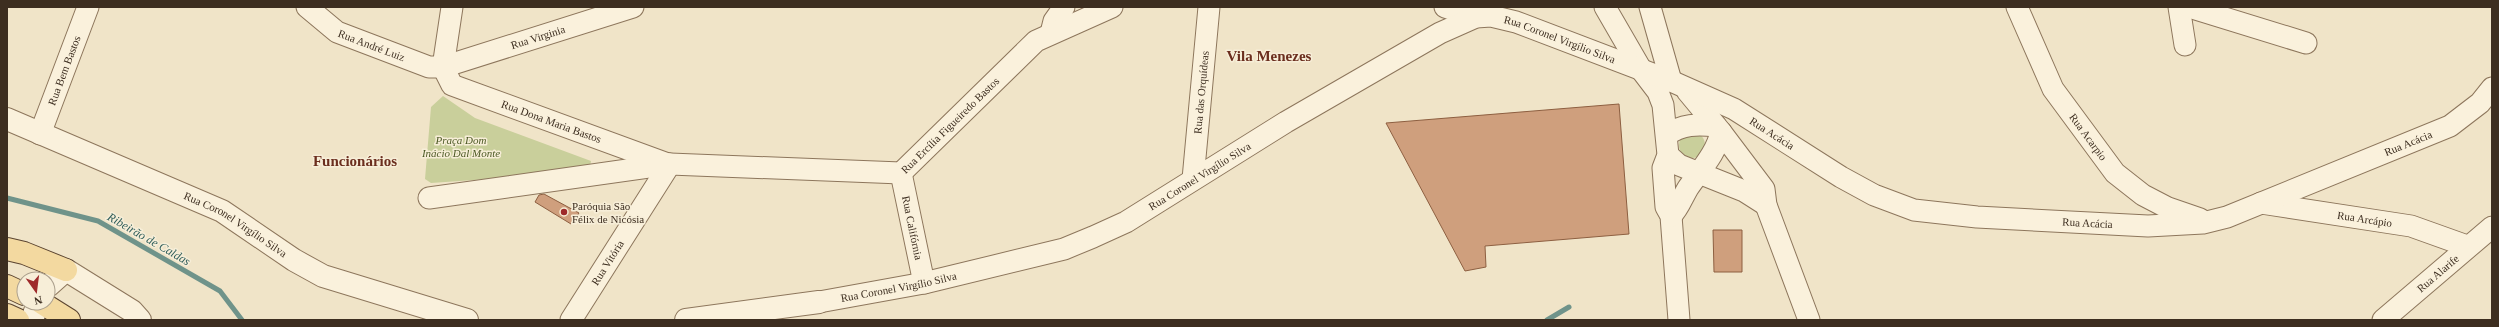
<svg xmlns="http://www.w3.org/2000/svg" width="2499" height="327" font-family="Georgia,serif">
	<rect width="100%" height="100%" fill="#f0e4c8"/>
	<g fill="#c9cf9b">
		<path d="M 443,96 L 475,118 L 591,161 L 589,172 L 431,183 L 425,179 L 431,107 Z"/>
		<circle cx="1692" cy="145" r="13"/>
	</g>
	<g fill="none" stroke-linecap="round" stroke-linejoin="round">
		<g stroke="#6f938a" stroke-width="5">
			<path d="M 7,198 L 98,221 L 220,291 L 242,320"/>
			<path d="M 1547,320 L 1569,307"/>
		</g>
	</g>
	<g fill="#cf9f7d" stroke="#8d5f41">
		<path d="M 1619,104 L 1629,234 L 1485,246 L 1486,267 L 1465,271 L 1386,123 Z"/>
		<path d="M 544,194 L 579,213 L 571,224 L 535,202 L 539,195 Z"/>
		<path d="M 1713,230 L 1742,230 L 1742,272 L 1714,272 Z"/>
	</g>
	<g fill="none" stroke-linecap="round" stroke-linejoin="round">
		<g stroke="#8d765c" stroke-width="23">
			<g id="minor">
				<path id="s1" d="M 307,7 L 337,32 L 429,67 L 443,67 L 633,7"/>
				<path d="M 1445,7 L 1476,17"/>
				<path d="M 1605,7 L 1642,71 L 1658,92 L 1663,105 L 1668,155 L 1663,168 L 1666,207 L 1671,216 L 1679,320"/>
				<path d="M 1650,7 L 1671,81"/>
				<path id="s2" d="M 2017,7 L 2053,89 L 2115,173 L 2143,195 L 2168,208 L 2200,219"/>
				<path d="M 2179,7 L 2185,45"/>
				<path d="M 2189,7 L 2306,43"/>
				<path d="M 1051,33 L 1054,21 L 1064,7"/>
				<path id="s3" d="M 443,67 L 452,85 L 668,164"/>
				<path d="M 443,67 L 452,7"/>
				<path d="M 1687,91 L 1721,132 L 1764,189 L 1766,205 L 1809,320"/>
				<path id="s4" d="M 40,134 L 88,7"/>
				<path d="M 1667,135 C 1682,124 1697,124 1716,126"/>
				<path d="M 1668,155 L 1679,165 L 1744,191 L 1766,205"/>
				<path id="s5" d="M 901,173 L 924,283"/>
				<path id="s6" d="M 1193,179 L 1209,7"/>
				<path id="s7" d="M 429,198 L 670,164 L 901,173 L 1036,41 L 1112,7"/>
				<path id="s8" d="M 2261,203 L 2411,226 L 2467,246"/>
				<path d="M 1671,216 C 1679,208 1682,198 1688,188 C 1701,169 1716,154 1721,132"/>
				<path id="s9" d="M 819,302 L 924,283 L 1064,249 L 1093,237 L 1126,222 L 1286,122 L 1440,33 L 1476,17 L 1491,16 L 1516,22 L 1671,81 L 1734,109 L 1841,177 L 1874,195 L 1914,210 L 1977,217 L 2148,226 L 2203,223 L 2227,217 L 2450,126 L 2480,103 L 2492,88"/>
				<path id="s10" d="M 571,320 L 670,164"/>
				<path id="s11" d="M 2383,320 L 2492,227"/>
			</g>
		</g>
		<g stroke="#8d765c" stroke-width="24">
			<g id="tertiary">
				<path id="s12" d="M 7,119 L 222,211 L 294,260 L 323,276 L 467,320"/>
				<path d="M 48,286 L 66,270 L 132,311 L 140,320"/>
				<path d="M 32,320 L 38,303"/>
				<path d="M 686,320 L 819,302"/>
			</g>
		</g>
		<g stroke="#5b4430" stroke-width="24">
			<g id="primary">
				<path d="M 7,249 L 24,253 L 66,270"/>
				<path d="M 7,286 L 24,294"/>
				<path d="M 42,303 L 69,320"/>
				<path d="M 7,315 L 18,320"/>
			</g>
		</g>
		<use href="#minor" stroke="#faf1dc" stroke-width="21"/>
		<use href="#tertiary" stroke="#faf1dc" stroke-width="22"/>
		<use href="#primary" stroke="#f3d9a0" stroke-width="22"/>
	</g>
	<circle fill="#9e2a2b" stroke="#f7eed8" stroke-width="1.5" cx="564" cy="212" r="4"/>
	<g text-anchor="middle" dominant-baseline="central" stroke-width="3" stroke-linejoin="round" paint-order="stroke">
		<g font-size="11" fill="#3d2e20" stroke="#f7eed8">
			<text stroke="none"><textPath href="#s1" startOffset="251">Rua Virginia</textPath></text>
			<text stroke="none"><textPath href="#s9" startOffset="812">Rua Coronel Virgílio Silva</textPath></text>
			<text stroke="none"><textPath href="#s1" startOffset="76">Rua André Luiz</textPath></text>
			<text stroke="none"><textPath href="#s4" startOffset="68">Rua Bem Bastos</textPath></text>
			<text stroke="none"><textPath href="#s6" startOffset="87">Rua das Orquídeas</textPath></text>
			<text stroke="none"><textPath href="#s3" startOffset="126">Rua Dona Maria Bastos</textPath></text>
			<text stroke="none"><textPath href="#s7" startOffset="543">Rua Ercília Figueiredo Bastos</textPath></text>
			<text stroke="none"><textPath href="#s9" startOffset="1045">Rua Acácia</textPath></text>
			<text stroke="none"><textPath href="#s2" startOffset="149">Rua Acarpio</textPath></text>
			<text stroke="none"><textPath href="#s9" startOffset="1717">Rua Acácia</textPath></text>
			<text stroke="none"><textPath href="#s9" startOffset="405">Rua Coronel Virgílio Silva</textPath></text>
			<text stroke="none"><textPath href="#s8" startOffset="105">Rua Arcápio</textPath></text>
			<text stroke="none"><textPath href="#s9" startOffset="1381">Rua Acácia</textPath></text>
			<text stroke="none"><textPath href="#s12" startOffset="252">Rua Coronel Virgílio Silva</textPath></text>
			<text stroke="none"><textPath href="#s5" startOffset="56">Rua Califórnia</textPath></text>
			<text stroke="none"><textPath href="#s10" startOffset="68">Rua Vitória</textPath></text>
			<text stroke="none"><textPath href="#s11" startOffset="72">Rua Alarife</textPath></text>
			<text stroke="none"><textPath href="#s9" startOffset="81">Rua Coronel Virgílio Silva</textPath></text>
		</g>
		<g font-size="11" font-style="italic" fill="#4d5a26" stroke="#f7eed8">
			<text x="461" y="140">Praça Dom<tspan x="461" dy="13">Inácio Dal Monte</tspan></text>
		</g>
		<g font-size="11" fill="#3d2e20" stroke="#f7eed8" text-anchor="start">
			<text x="572" y="206">Paróquia São<tspan x="572" dy="13">Félix de Nicósia</tspan></text>
		</g>
		<g font-size="12" font-style="italic" fill="#2f5d5a" stroke="#f7eed8">
			<text transform="translate(149 239) rotate(30)">Ribeirão de Caldas</text>
		</g>
		<g font-size="15" font-weight="bold" fill="#6b2e1e" stroke="#f7eed8">
			<text x="1269" y="56">Vila Menezes</text>
			<text x="355" y="161">Funcionários</text>
		</g>
	</g>
	<rect width="2499" height="327" fill="none" stroke="#3d2e20" stroke-width="16"/>
	<g transform="translate(36 291) rotate(166)"><circle r="19" fill="#f7eed8" stroke="#ada18e"/>
	<path d="M0-3L7 15L0 10L-7 15Z" fill="#9e2a2b"/>
	<text y="-6" font-size="11" font-weight="bold" text-anchor="middle" fill="#3d2e20">N</text>
	</g>
</svg>
